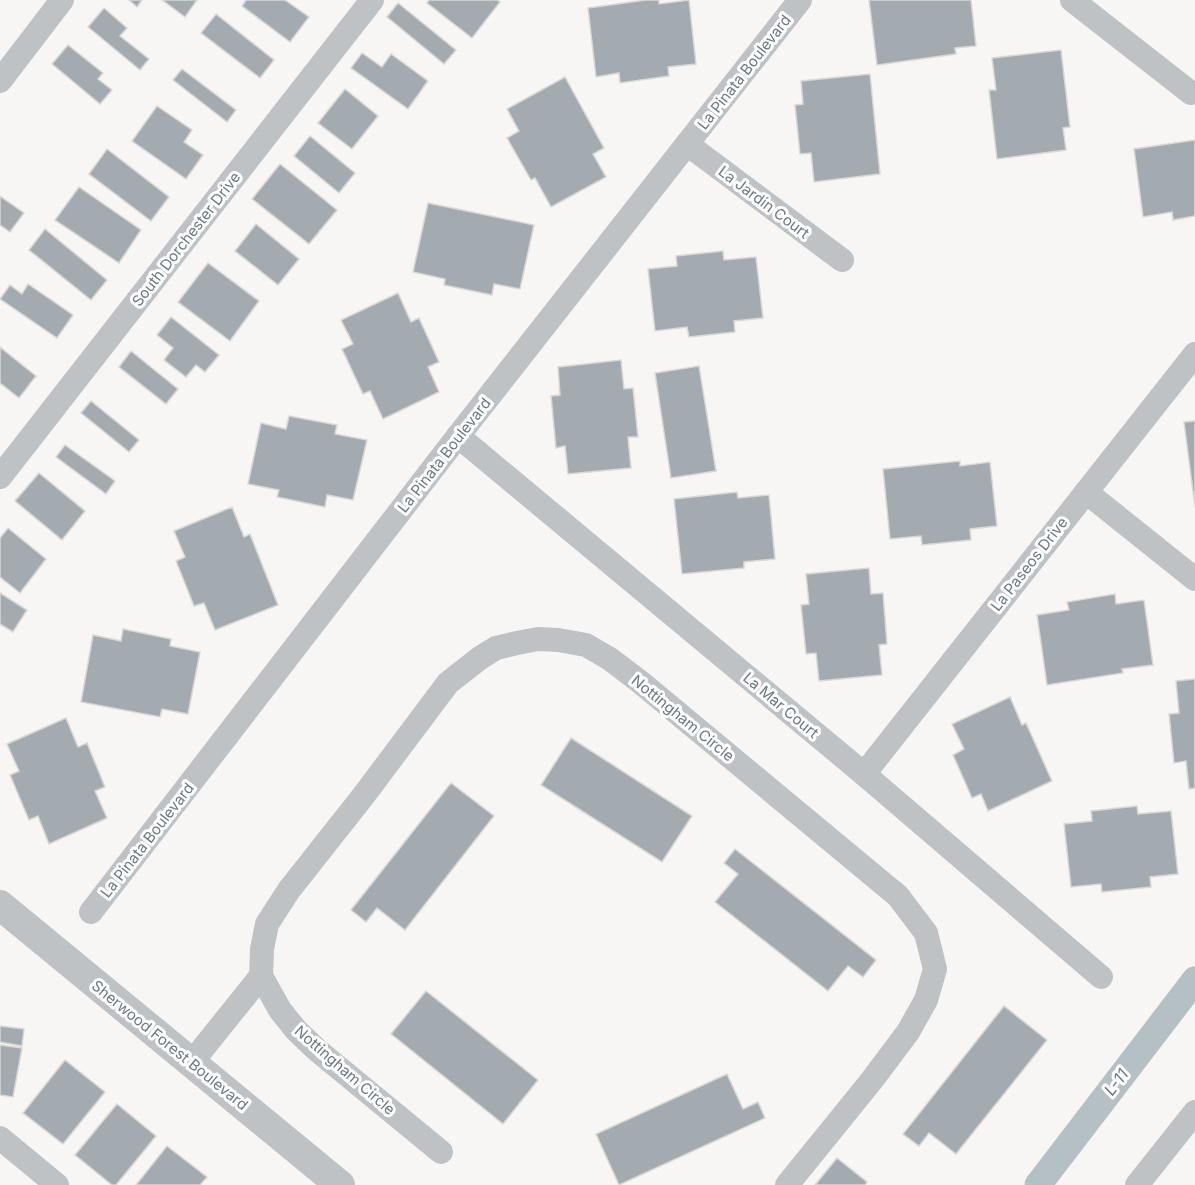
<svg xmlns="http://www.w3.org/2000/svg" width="1195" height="1185" font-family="Inter,sans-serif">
	<rect width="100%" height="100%" fill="#f7f6f4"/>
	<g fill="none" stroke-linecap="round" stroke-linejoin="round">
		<path stroke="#b5c0c4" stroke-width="27" d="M 1038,1185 L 1195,980"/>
	</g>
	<g fill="#a4abb0" stroke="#d8d8d6" stroke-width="1.5">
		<path d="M 129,0 L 142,0 L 137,7 Z"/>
		<path d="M 162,0 L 197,0 L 185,17 Z"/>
		<path d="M 246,0 L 285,0 L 309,17 L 290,42 L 242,6 Z"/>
		<path d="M 429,0 L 497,0 L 500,2 L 472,38 L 427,3 Z"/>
		<path d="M 646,0 L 659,0 L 659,4 L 689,0 L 696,64 L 668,67 L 669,76 L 620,83 L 619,73 L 596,77 L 588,8 Z"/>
		<path d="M 869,0 L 971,0 L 976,46 L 955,48 L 956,54 L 877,65 Z"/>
		<path d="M 398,3 L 456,50 L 444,64 L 387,17 Z"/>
		<path d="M 104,8 L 127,28 L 120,36 L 149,59 L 140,70 L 88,27 Z"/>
		<path d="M 216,14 L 274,60 L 260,78 L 201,33 Z"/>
		<path d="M 68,45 L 103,73 L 98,79 L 112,90 L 100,104 L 52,64 Z"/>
		<path d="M 1061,50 L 1070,127 L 1063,128 L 1066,150 L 997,159 L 989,90 L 996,90 L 992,58 Z"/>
		<path d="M 362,53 L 382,67 L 391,54 L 428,81 L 408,109 L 351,68 Z"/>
		<path d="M 182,69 L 236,110 L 227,122 L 173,80 Z"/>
		<path d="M 870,74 L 880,174 L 814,182 L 811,153 L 800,154 L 795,105 L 803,104 L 801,81 Z"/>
		<path d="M 565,77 L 604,148 L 593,154 L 606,177 L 551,207 L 535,178 L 531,180 L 507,138 L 519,131 L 507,109 Z"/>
		<path d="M 345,89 L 378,116 L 352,149 L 318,123 Z"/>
		<path d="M 157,106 L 192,130 L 184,142 L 203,155 L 186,179 L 132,141 Z"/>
		<path d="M 310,136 L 355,173 L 339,193 L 294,156 Z"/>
		<path d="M 1195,140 L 1195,216 L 1173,220 L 1172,212 L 1143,217 L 1134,149 Z"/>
		<path d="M 107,149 L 169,197 L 151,221 L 89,174 Z"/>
		<path d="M 280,164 L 337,210 L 309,244 L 252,199 Z"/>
		<path d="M 79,187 L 141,230 L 119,263 L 55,220 Z"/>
		<path d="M 0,196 L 24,213 L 10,232 L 0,225 Z"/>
		<path d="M 428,203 L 534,225 L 520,289 L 494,284 L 492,295 L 444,285 L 445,279 L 413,272 Z"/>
		<path d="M 256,224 L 299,259 L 278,285 L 235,251 Z"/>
		<path d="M 45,229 L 107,280 L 91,300 L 29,250 Z"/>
		<path d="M 723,251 L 724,260 L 756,257 L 763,318 L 734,321 L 735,332 L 689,337 L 687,327 L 655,331 L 648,269 L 677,266 L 676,256 Z"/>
		<path d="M 208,263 L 259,301 L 230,341 L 178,302 Z"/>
		<path d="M 28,284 L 73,315 L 57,338 L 0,299 L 10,285 L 22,294 Z"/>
		<path d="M 398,293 L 411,322 L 419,318 L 439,362 L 428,367 L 439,392 L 383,419 L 370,391 L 363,394 L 342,349 L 353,344 L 341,320 Z"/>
		<path d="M 171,317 L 219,355 L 205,372 L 196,365 L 186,377 L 164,360 L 173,348 L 157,335 Z"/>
		<path d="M 0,347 L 36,376 L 19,398 L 0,383 Z"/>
		<path d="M 131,351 L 178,389 L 166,404 L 119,367 Z"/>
		<path d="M 621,360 L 624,389 L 633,388 L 638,437 L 628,437 L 631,468 L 568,474 L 565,446 L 556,448 L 551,396 L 560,395 L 558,367 Z"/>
		<path d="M 699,366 L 716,471 L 671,478 L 655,373 Z"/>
		<path d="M 91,401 L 139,440 L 129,452 L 81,413 Z"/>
		<path d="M 289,416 L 337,425 L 335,434 L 367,440 L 353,500 L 327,495 L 325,507 L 277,497 L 279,490 L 248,484 L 261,423 L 286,429 Z"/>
		<path d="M 1195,421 L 1195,507 L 1184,422 Z"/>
		<path d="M 65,445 L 115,481 L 106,494 L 56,457 Z"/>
		<path d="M 960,461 L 960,466 L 990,462 L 997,526 L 970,529 L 971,540 L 922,545 L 921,536 L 890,539 L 883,469 Z"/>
		<path d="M 39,473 L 85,511 L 62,540 L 15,501 Z"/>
		<path d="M 737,492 L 738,498 L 769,495 L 775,559 L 744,562 L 744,568 L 682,574 L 674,499 Z"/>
		<path d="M 232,507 L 244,537 L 250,534 L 278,605 L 215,630 L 204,603 L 194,606 L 176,561 L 185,557 L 174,531 Z"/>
		<path d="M 8,528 L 46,559 L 20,593 L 0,577 L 0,538 Z"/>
		<path d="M 869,568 L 871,594 L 883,593 L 887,644 L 879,645 L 882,675 L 819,681 L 816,653 L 806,654 L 801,605 L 809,604 L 806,574 Z"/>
		<path d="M 0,593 L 27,610 L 13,632 L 0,624 Z"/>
		<path d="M 1115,594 L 1116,604 L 1144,600 L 1153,665 L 1122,669 L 1123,673 L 1047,685 L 1037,615 L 1069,610 L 1067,602 Z"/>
		<path d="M 123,629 L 171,639 L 170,646 L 200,652 L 188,714 L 162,709 L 160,717 L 81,702 L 93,635 L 121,641 Z"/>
		<path d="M 1195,679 L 1195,788 L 1189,789 L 1186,761 L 1174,763 L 1169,714 L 1179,713 L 1176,681 Z"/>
		<path d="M 1010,697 L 1022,725 L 1026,723 L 1052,781 L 988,811 L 981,794 L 972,798 L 953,755 L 964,749 L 952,724 Z"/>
		<path d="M 66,718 L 78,747 L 87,743 L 105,787 L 95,791 L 107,818 L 49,844 L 38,816 L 29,820 L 10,775 L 19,771 L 7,744 Z"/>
		<path d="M 571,738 L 692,816 L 662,862 L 541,785 Z"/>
		<path d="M 451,783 L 494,816 L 405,930 L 377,908 L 366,922 L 351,910 Z"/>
		<path d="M 1137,806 L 1138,814 L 1171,811 L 1178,874 L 1150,877 L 1151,887 L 1102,892 L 1101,884 L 1071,887 L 1064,824 L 1092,821 L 1091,811 Z"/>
		<path d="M 735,849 L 876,960 L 863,977 L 848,966 L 828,991 L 715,902 L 738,874 L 724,863 Z"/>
		<path d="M 426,991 L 538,1080 L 503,1124 L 391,1034 Z"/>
		<path d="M 1004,1006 L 1047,1040 L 956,1154 L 929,1133 L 919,1146 L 903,1134 Z"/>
		<path d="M 0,1026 L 24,1029 L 22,1046 L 0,1042 Z"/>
		<path d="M 0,1045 L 22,1048 L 13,1097 L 0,1095 Z"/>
		<path d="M 65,1060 L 105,1092 L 63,1144 L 23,1113 Z"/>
		<path d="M 727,1074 L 743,1109 L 758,1102 L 765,1118 L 619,1185 L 596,1134 Z"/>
		<path d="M 117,1104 L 156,1136 L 116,1185 L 112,1185 L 75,1155 Z"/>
		<path d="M 167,1146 L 207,1177 L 200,1185 L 136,1185 Z"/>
		<path d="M 837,1158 L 867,1182 L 865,1185 L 815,1185 Z"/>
	</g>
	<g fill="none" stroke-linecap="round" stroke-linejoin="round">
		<g stroke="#bec2c5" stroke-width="24">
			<path d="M 1072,0 L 1191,93"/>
			<path d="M 0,81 L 62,0"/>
			<path d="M 687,144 L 842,260"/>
			<path d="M 458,436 L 864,774 L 1101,977"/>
			<path d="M 0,477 L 372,0"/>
			<path d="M 1086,492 L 1195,579"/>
			<path d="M 864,774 L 1195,354"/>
			<path d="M 91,912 L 458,436 L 800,0"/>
			<path d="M 192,1062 L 261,976"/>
			<path d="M 0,1138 L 57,1185"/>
			<path d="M 441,1152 L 317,1050 L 296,1030 L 280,1010 L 261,976 L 262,949 L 267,924 L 289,890 L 364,795 L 448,683 L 480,658 L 496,648 L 517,643 L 538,639 L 558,640 L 586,645 L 610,659 L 639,681 L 898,896 L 926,933 L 935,969 L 926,1000 L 908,1032 L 872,1080 L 787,1185"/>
			<path d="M 1137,1185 L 1195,1112"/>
		</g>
		<path stroke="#bec2c5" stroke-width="30" d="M 0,905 L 340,1185"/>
	</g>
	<g text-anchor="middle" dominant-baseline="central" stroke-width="6" stroke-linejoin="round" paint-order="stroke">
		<g font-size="15" fill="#697882" stroke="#fff">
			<text transform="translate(744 72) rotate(-52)">La Pinata Boulevard</text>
			<text transform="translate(764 202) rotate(37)">La Jardin Court</text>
			<text transform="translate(186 239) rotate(-52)">South Dorchester Drive</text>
			<text transform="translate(444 455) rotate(-52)">La Pinata Boulevard</text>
			<text transform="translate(1029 564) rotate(-52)">La Paseos Drive</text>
			<text transform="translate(781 705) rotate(40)">La Mar Court</text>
			<text transform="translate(683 718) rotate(39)">Nottingham Circle</text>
			<text transform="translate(147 840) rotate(-52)">La Pinata Boulevard</text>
			<text transform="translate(170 1045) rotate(39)">Sherwood Forest Boulevard</text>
			<text transform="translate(345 1070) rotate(41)">Nottingham Circle</text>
		</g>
		<g font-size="16" font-style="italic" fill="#65787e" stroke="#fff">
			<text transform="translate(1116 1082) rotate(-53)">L-11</text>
		</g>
	</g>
</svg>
